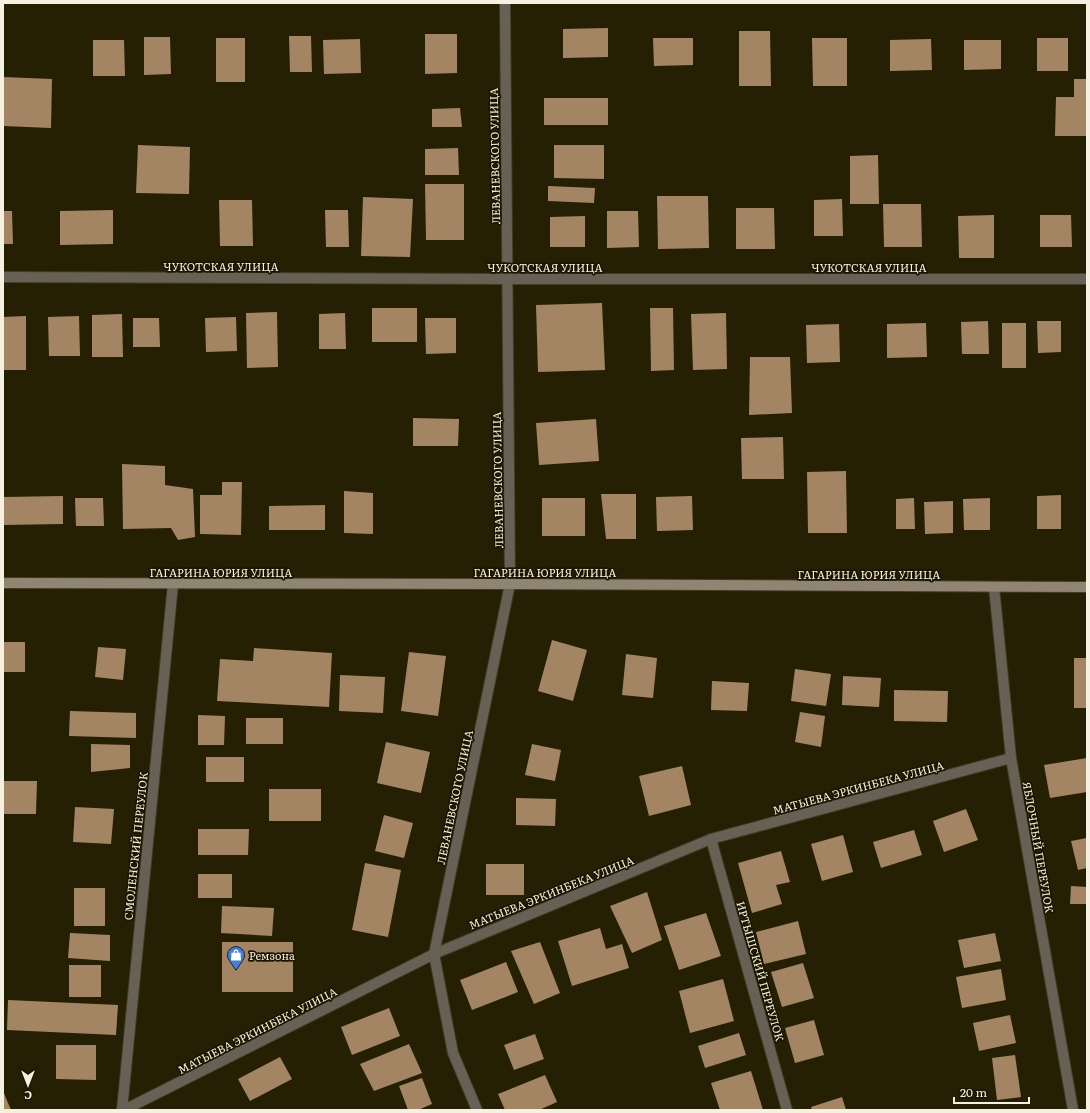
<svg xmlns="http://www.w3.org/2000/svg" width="1090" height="1113" font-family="Literata,serif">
	<rect width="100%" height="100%" fill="#252004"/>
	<g fill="#a48563">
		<path d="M 608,28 L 608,57 L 563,58 L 563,29 Z"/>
		<path d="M 739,31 L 770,31 L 771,86 L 739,86 Z"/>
		<path d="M 425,34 L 457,34 L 457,73 L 425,74 Z"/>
		<path d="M 289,36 L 311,36 L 312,72 L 290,72 Z"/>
		<path d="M 144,37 L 170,37 L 171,74 L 144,75 Z"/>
		<rect x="216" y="38" width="29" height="44"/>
		<path d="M 653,38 L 693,38 L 693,65 L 654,66 Z"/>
		<path d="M 812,38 L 847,38 L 847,86 L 813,86 Z"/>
		<rect x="1037" y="38" width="31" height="33"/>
		<path d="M 360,39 L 361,73 L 324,74 L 323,40 Z"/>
		<path d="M 931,39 L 932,70 L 890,71 L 890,40 Z"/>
		<path d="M 93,40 L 124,40 L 125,76 L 93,76 Z"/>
		<path d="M 964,40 L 1001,40 L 1001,69 L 964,70 Z"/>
		<path d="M 3,77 L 52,79 L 51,128 L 3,126 Z"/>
		<path d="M 1074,79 L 1087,79 L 1087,136 L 1055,136 L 1056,97 L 1074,97 Z"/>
		<rect x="544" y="98" width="64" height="27"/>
		<path d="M 460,108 L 462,127 L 432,127 L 432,109 Z"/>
		<path d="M 138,145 L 190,147 L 189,194 L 136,193 Z"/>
		<path d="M 554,145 L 604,145 L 604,179 L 554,178 Z"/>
		<path d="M 458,148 L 459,175 L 425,175 L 425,149 Z"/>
		<path d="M 878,155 L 879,204 L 850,204 L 850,156 Z"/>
		<path d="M 425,184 L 464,184 L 464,240 L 426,240 Z"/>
		<path d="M 548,186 L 595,188 L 594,203 L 548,201 Z"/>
		<path d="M 657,196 L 708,196 L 709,248 L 658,249 Z"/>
		<path d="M 363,197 L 413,199 L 410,257 L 361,256 Z"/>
		<path d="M 842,199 L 843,236 L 814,236 L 814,200 Z"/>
		<path d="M 219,200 L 252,200 L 253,246 L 220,246 Z"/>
		<path d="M 883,204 L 921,204 L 922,247 L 884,247 Z"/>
		<path d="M 736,208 L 774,208 L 775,249 L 736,249 Z"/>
		<path d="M 113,210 L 113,244 L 60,245 L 60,211 Z"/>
		<path d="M 325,210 L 348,210 L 349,247 L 326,247 Z"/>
		<path d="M 3,211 L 12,211 L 13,244 L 3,244 Z"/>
		<path d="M 607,211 L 638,211 L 639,247 L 607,248 Z"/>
		<path d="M 994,215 L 994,258 L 959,258 L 958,216 Z"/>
		<path d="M 1040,215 L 1071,215 L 1072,247 L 1040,247 Z"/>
		<path d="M 585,216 L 585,247 L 550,247 L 550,217 Z"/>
		<path d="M 602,303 L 605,370 L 538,372 L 536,305 Z"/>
		<rect x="372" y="308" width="45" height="34"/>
		<path d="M 650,308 L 673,308 L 674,370 L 651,371 Z"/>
		<path d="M 277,312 L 278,367 L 247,368 L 246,313 Z"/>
		<path d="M 345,313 L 346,349 L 319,349 L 319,314 Z"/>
		<path d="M 726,313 L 727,369 L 693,370 L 691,314 Z"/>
		<path d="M 122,314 L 123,357 L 92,357 L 92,315 Z"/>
		<path d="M 26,316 L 26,370 L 3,370 L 3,317 Z"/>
		<path d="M 79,316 L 80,356 L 49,356 L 48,317 Z"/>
		<path d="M 236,317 L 237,351 L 206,352 L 205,318 Z"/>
		<path d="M 133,318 L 159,318 L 160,347 L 133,347 Z"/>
		<path d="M 425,318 L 456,318 L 456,353 L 426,354 Z"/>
		<path d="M 988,321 L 989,354 L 962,354 L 961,322 Z"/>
		<path d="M 1037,321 L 1061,321 L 1061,352 L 1038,353 Z"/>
		<path d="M 926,323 L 927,357 L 887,358 L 887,324 Z"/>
		<rect x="1002" y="323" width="24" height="45"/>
		<path d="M 839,324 L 840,362 L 807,363 L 806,325 Z"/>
		<path d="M 750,357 L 790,357 L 792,413 L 749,415 Z"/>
		<path d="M 413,418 L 459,419 L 458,446 L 413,446 Z"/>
		<path d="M 596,419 L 599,461 L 539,465 L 536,423 Z"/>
		<path d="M 783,437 L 784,479 L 742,479 L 741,438 Z"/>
		<path d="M 122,464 L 165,466 L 165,485 L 193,489 L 195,537 L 178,540 L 171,528 L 123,529 Z"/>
		<path d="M 846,471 L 847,533 L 808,533 L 807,472 Z"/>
		<path d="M 222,482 L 242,482 L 241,535 L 200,534 L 200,495 L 222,495 Z"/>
		<path d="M 344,491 L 373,493 L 373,534 L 344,533 Z"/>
		<path d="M 601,494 L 636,494 L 636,539 L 606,539 Z"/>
		<path d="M 1061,495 L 1061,529 L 1037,529 L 1037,496 Z"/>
		<path d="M 63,496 L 63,524 L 3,525 L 3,497 Z"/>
		<path d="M 692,496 L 693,530 L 657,531 L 656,497 Z"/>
		<path d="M 75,498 L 103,498 L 104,526 L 76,526 Z"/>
		<rect x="542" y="498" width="43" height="38"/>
		<path d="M 914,498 L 915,529 L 896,529 L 896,499 Z"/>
		<path d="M 990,498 L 990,530 L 964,530 L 963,499 Z"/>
		<path d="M 953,501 L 953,533 L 925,534 L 924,502 Z"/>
		<path d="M 325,505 L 325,530 L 269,530 L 269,506 Z"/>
		<path d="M 552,640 L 587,650 L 573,701 L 538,691 Z"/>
		<rect x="3" y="642" width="22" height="30"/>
		<path d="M 98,647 L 126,649 L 123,680 L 95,677 Z"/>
		<path d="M 254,648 L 332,653 L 329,707 L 217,701 L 220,659 L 253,661 Z"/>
		<path d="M 409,652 L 446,656 L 438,716 L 401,711 Z"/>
		<path d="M 626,654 L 657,658 L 653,698 L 622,695 Z"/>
		<rect x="1074" y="658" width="13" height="50"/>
		<path d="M 795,669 L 831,674 L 826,706 L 791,701 Z"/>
		<path d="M 340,675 L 385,677 L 383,713 L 339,711 Z"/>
		<path d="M 843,676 L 881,678 L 879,707 L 842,705 Z"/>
		<path d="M 712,681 L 749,683 L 747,711 L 711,710 Z"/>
		<path d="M 894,690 L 948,691 L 947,722 L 894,721 Z"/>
		<path d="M 70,711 L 136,713 L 136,738 L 69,736 Z"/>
		<path d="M 800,712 L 825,716 L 821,747 L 795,742 Z"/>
		<path d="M 198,715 L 225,716 L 224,745 L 198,745 Z"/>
		<rect x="246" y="718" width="37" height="26"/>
		<path d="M 386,742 L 430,752 L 421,793 L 377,783 Z"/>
		<path d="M 91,744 L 130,745 L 130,768 L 91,772 Z"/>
		<path d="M 532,744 L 561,750 L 555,781 L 525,775 Z"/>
		<rect x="206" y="757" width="38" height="25"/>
		<path d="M 1087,758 L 1087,792 L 1050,798 L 1044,765 Z"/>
		<path d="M 682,766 L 691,805 L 649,816 L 639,776 Z"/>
		<path d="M 3,781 L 37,781 L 36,814 L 3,814 Z"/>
		<rect x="269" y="789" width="52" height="32"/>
		<path d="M 516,798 L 556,799 L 555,826 L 516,825 Z"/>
		<path d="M 75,807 L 114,809 L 111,844 L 73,842 Z"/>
		<path d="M 966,809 L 978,840 L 944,852 L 933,821 Z"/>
		<path d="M 384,815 L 413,823 L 404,858 L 375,851 Z"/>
		<path d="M 198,829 L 249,829 L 248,855 L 198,855 Z"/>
		<path d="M 914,830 L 922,855 L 881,868 L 873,842 Z"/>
		<path d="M 843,835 L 853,872 L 822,881 L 811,844 Z"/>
		<path d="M 1087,838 L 1087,868 L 1078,870 L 1071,841 Z"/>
		<path d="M 781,851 L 790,882 L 776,885 L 782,904 L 752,913 L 738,863 Z"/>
		<path d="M 365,863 L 401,870 L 388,937 L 352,930 Z"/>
		<rect x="486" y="864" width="38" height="31"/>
		<rect x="198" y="874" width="34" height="24"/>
		<path d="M 1071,886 L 1087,887 L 1087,904 L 1070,904 Z"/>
		<rect x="74" y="888" width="31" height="38"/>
		<path d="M 647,892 L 662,940 L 632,953 L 610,906 Z"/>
		<path d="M 222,906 L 274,908 L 272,936 L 221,933 Z"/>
		<path d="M 706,913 L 721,956 L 679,970 L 664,926 Z"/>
		<path d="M 798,921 L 806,954 L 764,964 L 756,932 Z"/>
		<path d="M 600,928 L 606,949 L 622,944 L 629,968 L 572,986 L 558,941 Z"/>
		<path d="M 70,933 L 110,935 L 110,961 L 68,958 Z"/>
		<path d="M 995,933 L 1001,961 L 964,968 L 958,940 Z"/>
		<rect x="222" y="942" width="71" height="50"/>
		<path d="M 540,942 L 560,993 L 534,1004 L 511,951 Z"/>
		<path d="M 506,962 L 518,992 L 472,1010 L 460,980 Z"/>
		<path d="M 803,963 L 814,998 L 782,1007 L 771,972 Z"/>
		<rect x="69" y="965" width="32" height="32"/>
		<path d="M 1001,969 L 1006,1000 L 962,1008 L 956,977 Z"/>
		<path d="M 723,979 L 734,1021 L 690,1033 L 679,991 Z"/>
		<path d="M 8,1000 L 118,1005 L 116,1035 L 7,1030 Z"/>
		<path d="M 389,1008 L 400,1036 L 352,1055 L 341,1027 Z"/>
		<path d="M 1010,1015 L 1016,1043 L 979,1051 L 973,1023 Z"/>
		<path d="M 814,1020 L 824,1055 L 795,1063 L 785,1028 Z"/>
		<path d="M 739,1033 L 746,1055 L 705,1068 L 698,1046 Z"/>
		<path d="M 535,1034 L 544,1059 L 514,1070 L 504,1045 Z"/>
		<path d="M 409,1044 L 422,1073 L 374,1091 L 360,1064 Z"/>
		<path d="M 56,1045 L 96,1045 L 96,1080 L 56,1079 Z"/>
		<path d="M 1015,1055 L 1021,1097 L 997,1100 L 992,1058 Z"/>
		<path d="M 280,1057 L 292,1079 L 250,1101 L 238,1079 Z"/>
		<path d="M 751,1071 L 763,1110 L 720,1110 L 711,1083 Z"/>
		<path d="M 545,1075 L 557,1102 L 539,1110 L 505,1110 L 498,1094 Z"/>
		<path d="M 422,1078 L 432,1104 L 418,1110 L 408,1110 L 399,1086 Z"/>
		<path d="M 3,1091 L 11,1110 L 3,1110 Z"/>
		<path d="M 842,1097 L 846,1110 L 812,1110 L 811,1107 Z"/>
	</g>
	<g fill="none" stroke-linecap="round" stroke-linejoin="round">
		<g stroke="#423d23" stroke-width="12">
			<g id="street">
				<path d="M 3,277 L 507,279 L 1087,279"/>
				<path d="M 994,587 L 1011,758 L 1073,1110"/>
				<path d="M 711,839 L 787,1110"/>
				<path d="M 122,1110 L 173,584"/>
				<path d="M 124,1110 L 434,954 L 711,839 L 1011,758"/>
				<path d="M 477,1110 L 453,1053 L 434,954 L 510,584 L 505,3"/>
			</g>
		</g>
		<g stroke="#423d23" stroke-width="12">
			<path id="secondary" d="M 3,583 L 510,584 L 1087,587"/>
		</g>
		<use href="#street" stroke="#676055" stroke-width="10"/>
		<use href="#secondary" stroke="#8f8572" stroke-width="10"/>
	</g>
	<defs>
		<g id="shop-pin" transform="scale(0.9)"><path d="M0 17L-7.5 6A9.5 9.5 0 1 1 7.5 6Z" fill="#3f7fe0" stroke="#1c1600"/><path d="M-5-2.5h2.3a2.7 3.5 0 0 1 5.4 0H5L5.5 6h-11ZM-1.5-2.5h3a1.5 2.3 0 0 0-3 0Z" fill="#fff"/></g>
	</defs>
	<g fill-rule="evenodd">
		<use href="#shop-pin" x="236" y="955"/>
	</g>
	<g text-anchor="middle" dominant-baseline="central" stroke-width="3.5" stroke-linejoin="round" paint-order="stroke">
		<g font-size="11" fill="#f4f1e0" stroke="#1c1600">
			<text transform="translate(494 156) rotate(-91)">ЛЕВАНЕВСКОГО УЛИЦА</text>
			<text x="221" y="266">ЧУКОТСКАЯ УЛИЦА</text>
			<text x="545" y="267">ЧУКОТСКАЯ УЛИЦА</text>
			<text x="869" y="267">ЧУКОТСКАЯ УЛИЦА</text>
			<text transform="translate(497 480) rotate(-91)">ЛЕВАНЕВСКОГО УЛИЦА</text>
			<text x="221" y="572">ГАГАРИНА ЮРИЯ УЛИЦА</text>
			<text x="545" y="572">ГАГАРИНА ЮРИЯ УЛИЦА</text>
			<text x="869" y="574">ГАГАРИНА ЮРИЯ УЛИЦА</text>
			<text transform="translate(858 787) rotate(-15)">МАТЫЕВА ЭРКИНБЕКА УЛИЦА</text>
			<text transform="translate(454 797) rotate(-78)">ЛЕВАНЕВСКОГО УЛИЦА</text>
			<text transform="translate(135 846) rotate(-84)">СМОЛЕНСКИЙ ПЕРЕУЛОК</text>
			<text transform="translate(1039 847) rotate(80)">ЯБЛОЧНЫЙ ПЕРЕУЛОК</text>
			<text transform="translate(551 892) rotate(-22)">МАТЫЕВА ЭРКИНБЕКА УЛИЦА</text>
			<text transform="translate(761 971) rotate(74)">ИРТЫШСКИЙ ПЕРЕУЛОК</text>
			<text transform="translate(257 1030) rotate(-27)">МАТЫЕВА ЭРКИНБЕКА УЛИЦА</text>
		</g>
		<g font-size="11" fill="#f4f1e0" stroke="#1c1600" text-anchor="start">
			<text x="249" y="955">Ремзона</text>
		</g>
	</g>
	<rect width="1090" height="1113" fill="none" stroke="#f4f1e0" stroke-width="8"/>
	<g transform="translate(28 1085) rotate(180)" stroke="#1c1600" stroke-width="3" paint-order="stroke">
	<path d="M0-3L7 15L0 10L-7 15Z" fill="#f4f1e0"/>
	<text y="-6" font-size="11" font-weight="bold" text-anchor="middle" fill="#f4f1e0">С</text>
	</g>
	<path d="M954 1097v6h75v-6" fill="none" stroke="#f4f1e0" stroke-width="2"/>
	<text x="960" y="1097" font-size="12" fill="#f4f1e0" stroke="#1c1600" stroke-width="3" paint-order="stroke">20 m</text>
</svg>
